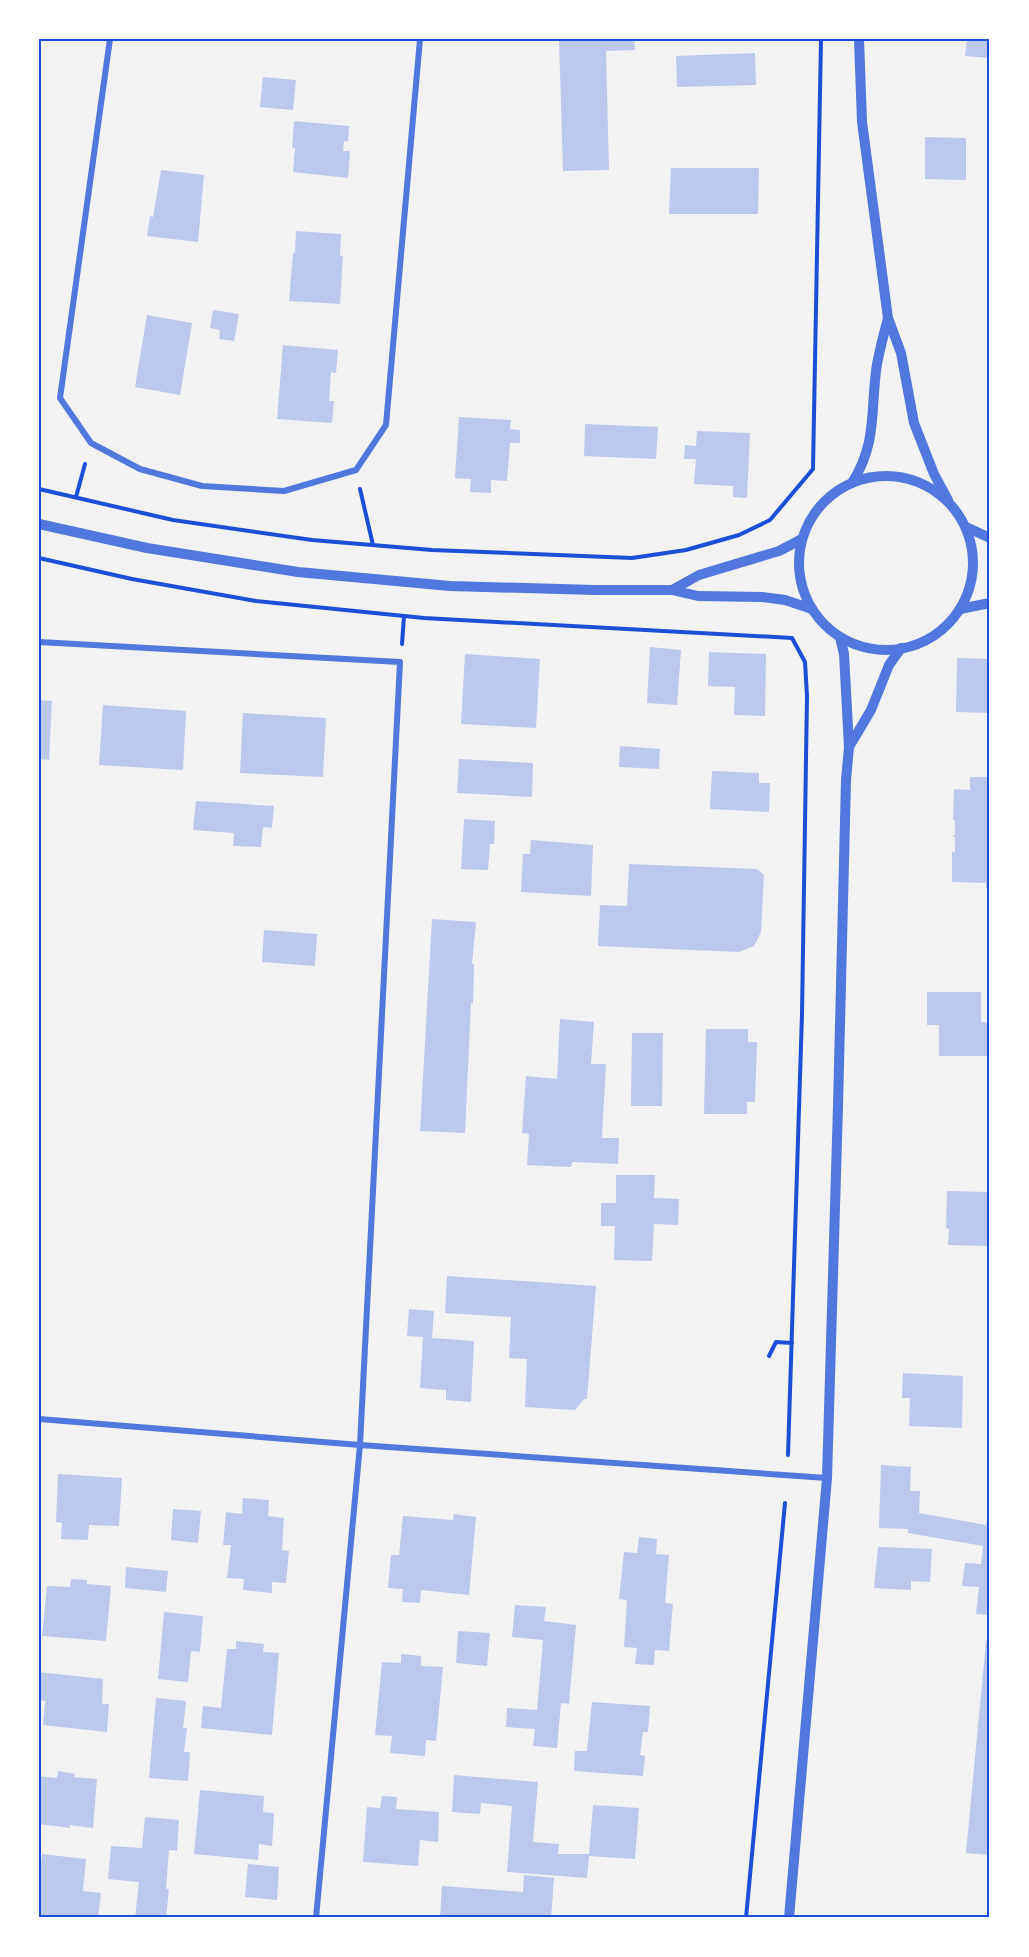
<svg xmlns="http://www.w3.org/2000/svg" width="1029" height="1957" font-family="'Roboto Condensed',sans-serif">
	<rect width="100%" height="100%" fill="#f2f2f2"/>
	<g fill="#bdc9ec">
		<path d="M 559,39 L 634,39 L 635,50 L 606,51 L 609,170 L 563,171 Z"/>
		<path d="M 967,39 L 990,39 L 990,58 L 965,56 Z"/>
		<path d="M 755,53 L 756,85 L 677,87 L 676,56 Z"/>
		<path d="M 263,77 L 296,80 L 293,110 L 260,107 Z"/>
		<path d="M 294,121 L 349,126 L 348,142 L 344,141 L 343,151 L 350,151 L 348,178 L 293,172 L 295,148 L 292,148 Z"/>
		<path d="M 925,137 L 966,138 L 966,180 L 925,179 Z"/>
		<path d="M 671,168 L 759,168 L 758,214 L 669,214 Z"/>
		<path d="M 161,170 L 204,175 L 198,242 L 147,236 L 150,216 L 153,217 Z"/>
		<path d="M 296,231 L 341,234 L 340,256 L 343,256 L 340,304 L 289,301 L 293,253 L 295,253 Z"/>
		<path d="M 213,310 L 239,314 L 234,341 L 219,339 L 220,330 L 210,328 Z"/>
		<path d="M 147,315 L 192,323 L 180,395 L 135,387 Z"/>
		<path d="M 283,345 L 338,350 L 336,373 L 331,372 L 329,401 L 334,401 L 332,423 L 277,419 Z"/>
		<path d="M 459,417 L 511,420 L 510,429 L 520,430 L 520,443 L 510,443 L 507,481 L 491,480 L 491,493 L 470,492 L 471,479 L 455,478 Z"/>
		<path d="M 585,424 L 658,427 L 656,459 L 584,456 Z"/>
		<path d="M 697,431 L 750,433 L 747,498 L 733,497 L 733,486 L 694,484 L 696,459 L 684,459 L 685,445 L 696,446 Z"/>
		<path d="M 650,647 L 681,650 L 677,705 L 647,703 Z"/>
		<path d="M 709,652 L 766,654 L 765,716 L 734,715 L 735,687 L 708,686 Z"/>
		<path d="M 465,654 L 540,659 L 536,728 L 461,724 Z"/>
		<path d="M 957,658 L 990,659 L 990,713 L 956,712 Z"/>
		<path d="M 39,700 L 52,701 L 49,760 L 39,759 Z"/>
		<path d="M 103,705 L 186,711 L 183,770 L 99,765 Z"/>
		<path d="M 243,713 L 326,718 L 323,777 L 240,773 Z"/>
		<path d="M 620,746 L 660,749 L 659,769 L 619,767 Z"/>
		<path d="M 459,759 L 533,763 L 532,797 L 457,793 Z"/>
		<path d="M 712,771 L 759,773 L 759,783 L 770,783 L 769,812 L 710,809 Z"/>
		<path d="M 970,777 L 990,777 L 990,888 L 986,888 L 986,883 L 952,882 L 952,852 L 955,852 L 955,837 L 952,837 L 955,835 L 955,820 L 953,820 L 954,789 L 970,790 Z"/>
		<path d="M 196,801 L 274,806 L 272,828 L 263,827 L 261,847 L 233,846 L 234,833 L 193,830 Z"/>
		<path d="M 464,819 L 495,821 L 494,844 L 490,844 L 488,870 L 461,869 Z"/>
		<path d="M 531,840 L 593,845 L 591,896 L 521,892 L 523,854 L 530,854 Z"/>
		<path d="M 629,864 L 757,869 L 764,875 L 761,932 L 754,946 L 739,952 L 598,946 L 600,905 L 627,906 Z"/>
		<path d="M 432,919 L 476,922 L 472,964 L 474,964 L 473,1003 L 471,1003 L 465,1133 L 420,1131 Z"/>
		<path d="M 264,930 L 317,934 L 315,966 L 262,962 Z"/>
		<path d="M 927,992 L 981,992 L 981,1022 L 990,1023 L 990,1056 L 939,1056 L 939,1025 L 927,1025 Z"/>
		<path d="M 560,1019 L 594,1022 L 591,1064 L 606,1064 L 602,1138 L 619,1138 L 618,1164 L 572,1162 L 571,1167 L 527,1165 L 529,1134 L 522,1133 L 526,1076 L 557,1079 Z"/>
		<path d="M 706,1029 L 748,1029 L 748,1042 L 757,1042 L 755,1102 L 747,1102 L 747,1114 L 704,1114 Z"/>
		<path d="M 632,1033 L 663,1033 L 662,1106 L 631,1106 Z"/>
		<path d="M 616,1175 L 655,1175 L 654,1198 L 679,1199 L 678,1225 L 654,1224 L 652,1261 L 614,1260 L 615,1226 L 601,1226 L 601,1203 L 616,1203 Z"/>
		<path d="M 947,1191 L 990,1192 L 990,1246 L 948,1245 L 949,1229 L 946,1228 Z"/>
		<path d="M 447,1276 L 596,1286 L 587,1399 L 584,1399 L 575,1410 L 525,1407 L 527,1359 L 509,1358 L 511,1317 L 445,1313 Z"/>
		<path d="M 409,1309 L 434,1311 L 432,1338 L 474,1341 L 471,1402 L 446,1400 L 446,1390 L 420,1388 L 423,1337 L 407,1336 Z"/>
		<path d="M 903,1373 L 963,1376 L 962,1428 L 909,1426 L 910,1398 L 902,1398 Z"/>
		<path d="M 881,1465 L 911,1467 L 910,1491 L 920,1491 L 919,1513 L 986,1525 L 990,1504 L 990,1615 L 976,1614 L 979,1587 L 962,1586 L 965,1563 L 981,1564 L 983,1546 L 908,1533 L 908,1529 L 879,1528 Z"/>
		<path d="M 58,1474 L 122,1478 L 119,1526 L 89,1525 L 88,1540 L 61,1539 L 62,1523 L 56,1522 Z"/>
		<path d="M 243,1498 L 269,1500 L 268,1516 L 284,1518 L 282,1550 L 289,1551 L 286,1583 L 272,1582 L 272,1593 L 243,1590 L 244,1579 L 227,1578 L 231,1545 L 223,1545 L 226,1512 L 242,1514 Z"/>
		<path d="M 173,1509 L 201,1511 L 198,1543 L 171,1540 Z"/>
		<path d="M 454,1514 L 476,1517 L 469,1595 L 421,1590 L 420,1603 L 402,1602 L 403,1589 L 388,1588 L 391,1555 L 399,1555 L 403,1516 L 453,1520 Z"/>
		<path d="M 639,1537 L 657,1539 L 656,1554 L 669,1555 L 665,1603 L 673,1604 L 669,1651 L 655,1650 L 654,1665 L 635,1664 L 637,1648 L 624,1647 L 627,1600 L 619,1599 L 624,1552 L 637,1553 Z"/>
		<path d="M 878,1547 L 932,1549 L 930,1582 L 911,1581 L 911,1590 L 874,1588 Z"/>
		<path d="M 126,1567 L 168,1571 L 166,1592 L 125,1588 Z"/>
		<path d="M 71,1579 L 87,1580 L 87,1584 L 111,1586 L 106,1641 L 42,1636 L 47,1586 L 70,1587 Z"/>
		<path d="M 515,1605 L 546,1607 L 544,1621 L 576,1625 L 569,1704 L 561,1703 L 557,1748 L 533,1746 L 535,1729 L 506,1727 L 507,1708 L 537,1710 L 543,1640 L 512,1637 Z"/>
		<path d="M 164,1612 L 203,1616 L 200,1652 L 191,1651 L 188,1682 L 158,1679 Z"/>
		<path d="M 458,1631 L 490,1633 L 487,1666 L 456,1663 Z"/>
		<path d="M 236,1641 L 264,1644 L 263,1652 L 279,1653 L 272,1735 L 201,1728 L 203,1706 L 221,1708 L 227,1649 L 236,1649 Z"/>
		<path d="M 986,1641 L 990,1642 L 990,1855 L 966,1853 Z"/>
		<path d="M 401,1654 L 421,1656 L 421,1666 L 443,1667 L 436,1741 L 426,1740 L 425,1756 L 390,1753 L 392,1736 L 375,1735 L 382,1662 L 401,1663 Z"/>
		<path d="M 39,1672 L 103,1679 L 102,1704 L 109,1704 L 107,1732 L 43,1725 L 45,1701 L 39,1700 Z"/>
		<path d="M 156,1698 L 186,1701 L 183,1728 L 187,1728 L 184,1752 L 190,1752 L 188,1781 L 149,1778 Z"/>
		<path d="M 592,1702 L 650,1706 L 648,1732 L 643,1732 L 640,1755 L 645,1756 L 643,1776 L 574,1771 L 575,1751 L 587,1751 Z"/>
		<path d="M 58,1771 L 75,1774 L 74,1777 L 97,1779 L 93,1828 L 70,1825 L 70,1828 L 39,1824 L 39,1776 L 57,1778 Z"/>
		<path d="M 454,1775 L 538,1782 L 533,1842 L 559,1844 L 558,1854 L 589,1854 L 593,1805 L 639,1808 L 635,1859 L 589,1856 L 587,1878 L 507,1872 L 512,1806 L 481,1803 L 480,1814 L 452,1812 Z"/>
		<path d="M 200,1790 L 264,1796 L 263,1812 L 274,1813 L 272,1846 L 259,1844 L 258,1860 L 194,1854 Z"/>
		<path d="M 382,1796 L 397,1797 L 396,1809 L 439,1812 L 438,1842 L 420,1840 L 418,1866 L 363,1862 L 367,1807 L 380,1808 Z"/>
		<path d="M 145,1817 L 179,1820 L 177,1851 L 169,1850 L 166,1889 L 169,1889 L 166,1918 L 135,1918 L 139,1882 L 108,1879 L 111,1846 L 142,1848 Z"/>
		<path d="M 42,1854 L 86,1859 L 83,1891 L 101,1893 L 98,1918 L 39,1915 L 39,1863 L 41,1863 Z"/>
		<path d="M 248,1864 L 279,1867 L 277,1900 L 245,1897 Z"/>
		<path d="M 524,1875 L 554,1878 L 551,1918 L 440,1918 L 442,1886 L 523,1892 Z"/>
	</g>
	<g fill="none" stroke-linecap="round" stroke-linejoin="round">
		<g stroke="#1d4ed8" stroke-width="4">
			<path d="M 39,489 L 173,520 L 312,540 L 432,550 L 632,558 L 686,550 L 739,535 L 770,520 L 813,469 L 821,39"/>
			<path d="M 360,489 L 373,545"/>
			<path d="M 76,497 L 85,464"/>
			<path d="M 39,558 L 132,579 L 256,601 L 424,618 L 792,638 L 805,662 L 807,696 L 802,1014 L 788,1455"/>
			<path d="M 402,644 L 404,616"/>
			<path d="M 769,1356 L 776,1342 L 792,1343"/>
			<path d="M 746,1918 L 785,1503"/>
		</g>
		<g stroke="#5277de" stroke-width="6">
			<path d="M 110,39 L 60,398 L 91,443 L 140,469 L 202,486 L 284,491 L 356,470 L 386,425 L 420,39"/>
			<path d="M 39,642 L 400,662 L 360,1445 L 316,1918"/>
			<path d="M 39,1419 L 360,1445 L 827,1478"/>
		</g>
		<g stroke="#5277de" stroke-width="10">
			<path d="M 859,39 L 862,122 L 888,318 L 901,353 L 914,423 L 934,474 L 948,500"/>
			<circle cx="886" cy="563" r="87"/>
			<path d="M 852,483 C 878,442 870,409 877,364 C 880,349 884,333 888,318"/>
			<path d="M 39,524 L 147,548 L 298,572 L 450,586 L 595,590 L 672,590 L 698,596 L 762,597 L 785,600 L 812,609"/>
			<path d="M 966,527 L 990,538"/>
			<path d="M 672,590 L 699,575 L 779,551 L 802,539"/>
			<path d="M 960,609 L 990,603"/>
			<path d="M 849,747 L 871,710 L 889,665 L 901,648"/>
			<path d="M 789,1918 L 827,1478 L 838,1106 L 846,780 L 849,747 L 844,654 L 840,637"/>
		</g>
	</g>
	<rect width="1029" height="1957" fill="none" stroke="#ffffff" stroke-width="81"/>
	<rect x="40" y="40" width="948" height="1876" fill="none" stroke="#1d4ed8" stroke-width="2"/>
</svg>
